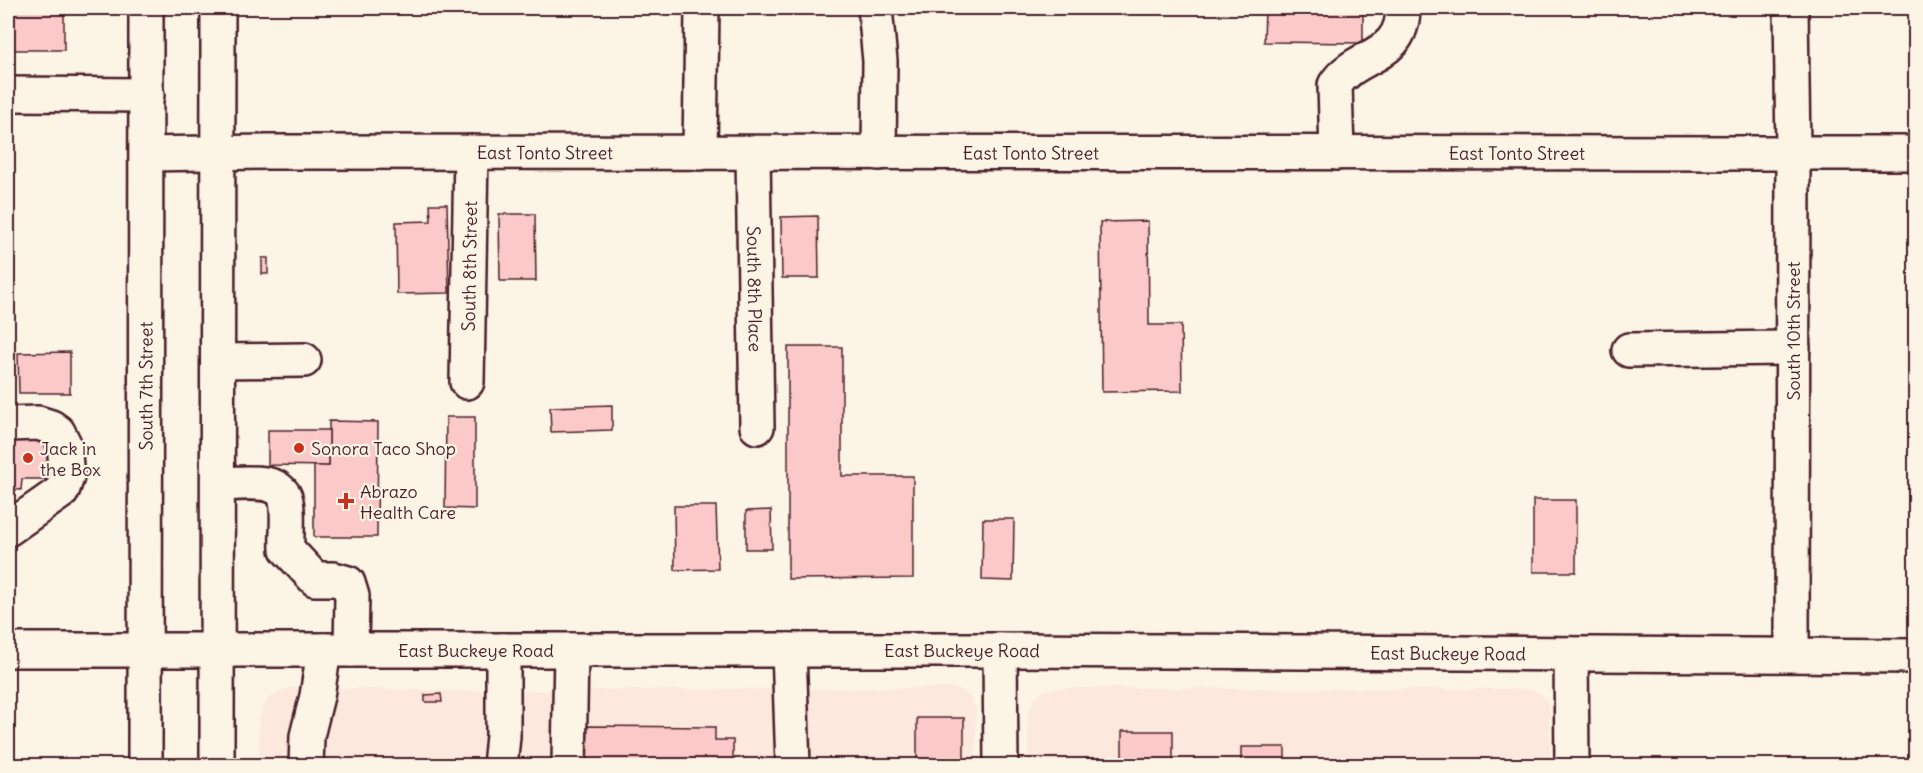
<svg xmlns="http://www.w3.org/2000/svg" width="1923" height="773" font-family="Delius,sans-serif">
	<rect width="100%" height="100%" fill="#fcf5e5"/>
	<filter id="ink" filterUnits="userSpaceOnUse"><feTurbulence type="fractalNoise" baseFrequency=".0167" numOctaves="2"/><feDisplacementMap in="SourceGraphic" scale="12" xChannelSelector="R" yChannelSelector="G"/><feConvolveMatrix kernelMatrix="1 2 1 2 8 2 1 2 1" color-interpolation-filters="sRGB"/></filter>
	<g filter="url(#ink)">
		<g fill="#fce8dc">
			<path d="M 292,687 L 462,691 L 949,688 L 961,690 L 970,697 L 976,708 L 976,765 L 259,765 L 259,720 L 263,707 L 269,698 L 280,691 Z"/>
			<path d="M 1057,688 L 1531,689 L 1540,693 L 1547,701 L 1549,709 L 1550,765 L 1029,765 L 1028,715 L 1034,698 L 1044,691 Z"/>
		</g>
		<g fill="#fbc9c8" stroke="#4a1f2b" stroke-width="1.5">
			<rect x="8" y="8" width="56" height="42"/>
			<path d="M 1265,8 L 1363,8 L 1363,43 L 1264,42 Z"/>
			<path d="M 430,204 L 447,204 L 449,293 L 397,294 L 396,222 L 431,221 Z"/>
			<path d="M 499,214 L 535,214 L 536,281 L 500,281 Z"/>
			<path d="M 818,216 L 819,278 L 782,278 L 781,217 Z"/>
			<path d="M 1148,221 L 1149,325 L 1181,325 L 1182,391 L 1102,392 L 1100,222 Z"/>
			<rect x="262" y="258" width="6" height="16"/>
			<path d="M 788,347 L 842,347 L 842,476 L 913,476 L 913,578 L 788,579 Z"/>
			<path d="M 70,352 L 70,393 L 19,393 L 18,353 Z"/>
			<path d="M 612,405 L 612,430 L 551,432 L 550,407 Z"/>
			<path d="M 446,417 L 475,417 L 475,509 L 445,508 Z"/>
			<path d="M 329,421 L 378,422 L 377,537 L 314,537 L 314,465 L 329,466 Z"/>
			<path d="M 268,430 L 329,430 L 329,466 L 268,465 Z"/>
			<path d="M 8,437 L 48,438 L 47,479 L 22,479 L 21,490 L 8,489 Z"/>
			<rect x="1533" y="500" width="43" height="72"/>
			<path d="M 674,506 L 716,506 L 718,569 L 675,570 Z"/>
			<path d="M 771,510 L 772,549 L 746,549 L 746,511 Z"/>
			<path d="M 983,519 L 1014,519 L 1013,581 L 982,580 Z"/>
			<path d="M 441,694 L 442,702 L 425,702 L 425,695 Z"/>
			<rect x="917" y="718" width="47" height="48"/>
			<path d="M 585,726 L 715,727 L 715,740 L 733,740 L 733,766 L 584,766 Z"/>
			<rect x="1122" y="731" width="51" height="35"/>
			<rect x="1241" y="747" width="44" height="19"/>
		</g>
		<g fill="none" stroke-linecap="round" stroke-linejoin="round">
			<g stroke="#4a1f2b" stroke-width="38">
				<g id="minor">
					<path d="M 875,8 L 880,61 L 879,153"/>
					<path d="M 1791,8 L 1793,153 L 1792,654"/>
					<path d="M 8,94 L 147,95"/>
					<path d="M 700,153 L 702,8"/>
					<path id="s1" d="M 753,153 L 757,427"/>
					<path d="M 1337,153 L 1335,85 C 1356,52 1403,60 1403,8"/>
					<path id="s2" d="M 147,154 L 268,152 L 1916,153"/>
					<path d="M 1629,350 L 1793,348"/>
					<path d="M 219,361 L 304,360"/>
					<path id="s3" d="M 467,382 L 471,152"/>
					<path d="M 8,424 L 38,423 L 51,427 L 58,432 L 64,444 L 67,477 L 62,491 L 8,529"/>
					<path d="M 218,484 C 238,484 282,476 286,501 C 289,516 286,534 287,549 L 315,579 L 334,579 L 348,583 L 352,596 L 351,650"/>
					<path d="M 789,650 L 793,766"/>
					<path d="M 1000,650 L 1001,766"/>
					<path d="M 1571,654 L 1572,766"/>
					<path d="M 306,766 L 307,736 L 317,696 L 324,650"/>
					<path d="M 500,766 L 503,736 L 503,650"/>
					<path d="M 569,766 L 571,650"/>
				</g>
			</g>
			<g stroke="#4a1f2b" stroke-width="38">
				<g id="major">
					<path id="s4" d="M 8,650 L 1000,650 L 1916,656"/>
					<path id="s5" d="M 145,766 L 146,8"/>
					<path d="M 217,766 L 218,8"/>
				</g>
			</g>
			<use href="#minor" stroke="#fcf5e5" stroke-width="33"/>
			<use href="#major" stroke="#fcf5e5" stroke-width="33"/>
		</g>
	</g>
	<g fill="#c8321e" stroke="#fcf5e5" stroke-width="2">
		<circle cx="299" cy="448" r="6"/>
		<circle cx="28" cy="458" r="6"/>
		<path d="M343 492h6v6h6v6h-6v6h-6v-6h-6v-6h6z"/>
	</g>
	<g text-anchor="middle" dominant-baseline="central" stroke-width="4.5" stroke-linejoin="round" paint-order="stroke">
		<g font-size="18" fill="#4a1f2b" stroke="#fcf5e5">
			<text stroke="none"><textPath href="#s2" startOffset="398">East Tonto Street</textPath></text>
			<text stroke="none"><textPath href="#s2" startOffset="884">East Tonto Street</textPath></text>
			<text stroke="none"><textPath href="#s2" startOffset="1370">East Tonto Street</textPath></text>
			<text stroke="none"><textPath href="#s3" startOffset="116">South 8th Street</textPath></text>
			<text stroke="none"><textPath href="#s1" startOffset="136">South 8th Place</textPath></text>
			<text transform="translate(1793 331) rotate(-90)">South 10th Street</text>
			<text stroke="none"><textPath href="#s5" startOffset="380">South 7th Street</textPath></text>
			<text stroke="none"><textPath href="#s4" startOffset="468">East Buckeye Road</textPath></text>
			<text stroke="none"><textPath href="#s4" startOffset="954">East Buckeye Road</textPath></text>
			<text stroke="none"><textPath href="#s4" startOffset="1440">East Buckeye Road</textPath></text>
		</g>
		<g font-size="18" fill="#4a1f2b" stroke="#fcf5e5" text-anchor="start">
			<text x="40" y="448">Jack in<tspan x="40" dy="21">the Box</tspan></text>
			<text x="311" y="448">Sonora Taco Shop</text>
			<text x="360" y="491">Abrazo<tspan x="360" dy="21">Health Care</tspan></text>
		</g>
	</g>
	<rect width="1923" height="773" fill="none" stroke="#fcf5e5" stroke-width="30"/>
	<rect x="15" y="15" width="1893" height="743" fill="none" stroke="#4a1f2b" stroke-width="2" filter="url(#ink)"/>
</svg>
